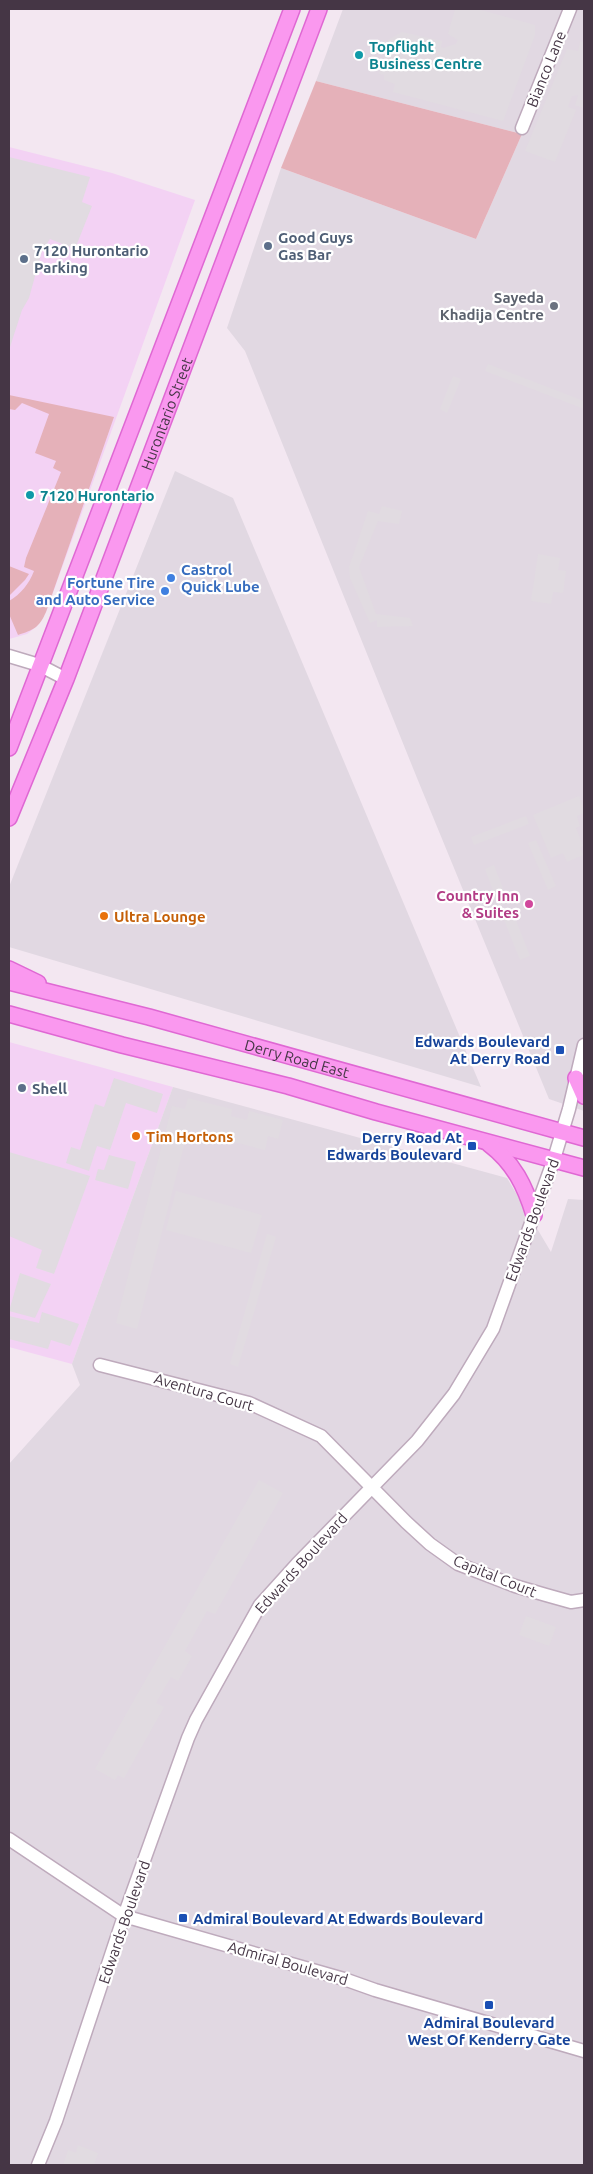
<svg xmlns="http://www.w3.org/2000/svg" width="593" height="2174" font-family="Ubuntu,sans-serif">
	<rect width="100%" height="100%" fill="#f3e7f1"/>
	<g fill="#f3d2f4">
		<path d="M 9,147 L 112,173 L 195,200 L 46,612 L 37,626 L 27,634 L 9,639 Z"/>
		<path d="M 9,1042 L 173,1087 L 72,1364 L 9,1347 Z"/>
	</g>
	<g fill="#e1d8e2">
		<path d="M 343,9 L 584,9 L 584,1111 L 549,1099 L 417,778 L 245,351 L 227,328 L 281,168 L 476,239 L 522,134 L 316,81 Z"/>
		<path d="M 175,471 L 233,498 L 481,1087 L 9,947 L 9,887 Z"/>
		<path d="M 173,1087 L 507,1178 L 551,1252 L 568,1199 L 584,1200 L 584,2165 L 9,2165 L 9,1464 L 80,1385 L 72,1364 Z"/>
	</g>
	<g fill="#e5b1b9">
		<path d="M 316,81 L 522,134 L 476,239 L 281,168 Z"/>
		<path d="M 9,395 L 114,417 L 46,612 C 39,628 33,630 18,635 L 9,614 L 9,601 C 21,594 29,584 34,571 L 24,567 L 26,558 L 61,472 L 53,468 L 56,461 L 35,453 L 49,414 L 22,403 L 15,410 L 9,409 Z"/>
		<path d="M 9,566 L 29,574 L 25,580 L 9,596 Z"/>
	</g>
	<g fill="#e1dbe1">
		<path d="M 455,9 L 477,9 L 535,25 L 535,35 L 503,121 L 393,92 L 395,84 L 384,80 L 384,75 L 379,74 L 388,40 L 402,32 L 442,41 L 441,47 L 443,48 L 456,44 L 458,40 L 448,34 Z"/>
		<path d="M 580,41 L 584,42 L 584,108 L 575,105 L 578,95 L 572,96 L 568,107 L 576,110 L 555,162 L 525,151 L 567,49 L 578,51 Z"/>
		<path d="M 9,157 L 90,177 L 82,202 L 92,206 L 75,249 L 50,239 L 42,251 L 29,298 L 22,310 L 10,347 Z"/>
		<path d="M 488,364 L 584,401 L 584,409 L 485,371 Z"/>
		<path d="M 453,376 L 461,379 L 447,413 L 440,409 Z"/>
		<path d="M 382,506 L 402,511 L 399,524 L 378,521 L 359,567 L 376,614 L 410,618 L 413,626 L 377,627 L 377,620 L 370,623 L 350,578 L 349,567 L 368,511 L 379,514 Z"/>
		<path d="M 538,554 L 560,558 L 558,570 L 566,571 L 563,593 L 553,592 L 551,604 L 531,601 Z"/>
		<path d="M 579,796 L 584,810 L 584,813 L 577,816 L 580,826 L 576,828 L 583,846 L 580,848 L 583,855 L 567,862 L 563,853 L 551,858 L 533,815 Z"/>
		<path d="M 526,816 L 529,824 L 474,845 L 471,837 Z"/>
		<path d="M 536,840 L 556,886 L 548,890 L 528,843 Z"/>
		<path d="M 494,865 L 508,902 L 499,906 L 485,869 Z"/>
		<path d="M 511,908 L 530,956 L 520,960 L 501,912 Z"/>
		<path d="M 114,1078 L 163,1094 L 157,1113 L 126,1103 L 110,1150 L 97,1146 L 89,1171 L 66,1163 L 71,1147 L 80,1150 L 95,1104 L 104,1107 Z"/>
		<path d="M 188,1098 L 232,1109 L 231,1116 L 247,1120 L 249,1111 L 283,1120 L 278,1139 L 268,1136 L 265,1150 L 188,1130 L 137,1329 L 116,1323 L 172,1106 L 185,1109 Z"/>
		<path d="M 9,1152 L 90,1176 L 54,1274 L 36,1268 L 42,1250 L 9,1236 Z"/>
		<path d="M 109,1155 L 136,1162 L 128,1189 L 95,1180 L 98,1169 L 104,1170 Z"/>
		<path d="M 176,1191 L 262,1215 L 251,1253 L 166,1230 Z"/>
		<path d="M 267,1234 L 276,1237 L 238,1367 L 230,1364 Z"/>
		<path d="M 20,1273 L 51,1284 L 35,1318 L 9,1311 Z"/>
		<path d="M 42,1312 L 79,1324 L 70,1346 L 51,1340 L 48,1349 L 9,1339 L 9,1316 L 39,1323 Z"/>
		<path d="M 259,1480 L 283,1493 L 215,1614 L 207,1611 L 185,1651 L 192,1656 L 178,1681 L 171,1677 L 156,1703 L 164,1707 L 124,1778 L 118,1775 L 115,1780 L 95,1769 Z"/>
		<path d="M 526,1616 L 556,1627 L 549,1646 L 519,1635 Z"/>
		<path d="M 78,2145 L 98,2153 L 94,2165 L 63,2165 L 68,2150 L 76,2153 Z"/>
	</g>
	<g fill="none" stroke-linecap="round" stroke-linejoin="round">
		<g stroke="#beaabc" stroke-width="15">
			<g id="minor">
				<path d="M 522,128 L 570,9"/>
				<path d="M 9,656 L 39,665 L 66,679"/>
				<path d="M 100,1365 L 249,1403 L 321,1436 L 406,1522 L 430,1544 L 458,1564 L 515,1586 L 546,1595 L 571,1602 L 584,1600"/>
				<path d="M 9,1839 L 124,1916 L 344,1979 L 375,1990 L 584,2051"/>
				<path d="M 38,2165 L 56,2121 L 124,1916 L 188,1738 L 196,1720 L 260,1605 L 297,1564 L 417,1441 L 454,1394 L 493,1329 L 554,1159 L 569,1109 L 584,1045"/>
			</g>
		</g>
		<g stroke="#df68d3" stroke-width="18">
			<g id="major">
				<path d="M 9,748 L 292,9"/>
				<path id="s1" d="M 9,818 L 66,679 L 319,9"/>
				<path d="M 9,969 L 38,983"/>
				<path id="s2" d="M 9,982 L 149,1017 L 584,1138"/>
				<path d="M 9,1014 L 122,1045 L 288,1086 L 376,1112 L 584,1168"/>
				<path d="M 576,1078 L 584,1096"/>
				<path d="M 489,1144 C 514,1163 525,1186 534,1215"/>
			</g>
		</g>
		<use href="#minor" stroke="#fff" stroke-width="12"/>
		<use href="#major" stroke="#fa98ef" stroke-width="15"/>
	</g>
	<g fill="#0f9aa8" stroke="#fff" stroke-width="2">
		<circle cx="359" cy="55" r="5"/>
		<circle cx="30" cy="495" r="5"/>
	</g>
	<g fill="#5c6f8a" stroke="#fff" stroke-width="2">
		<circle cx="268" cy="246" r="5"/>
		<circle cx="24" cy="259" r="5"/>
		<circle cx="22" cy="1088" r="5"/>
	</g>
	<circle fill="#6b7280" stroke="#fff" stroke-width="2" cx="554" cy="306" r="5"/>
	<g fill="#3f7fe0" stroke="#fff" stroke-width="2">
		<circle cx="171" cy="578" r="5"/>
		<circle cx="165" cy="591" r="5"/>
	</g>
	<circle fill="#d1479c" stroke="#fff" stroke-width="2" cx="529" cy="904" r="5"/>
	<g fill="#e8710a" stroke="#fff" stroke-width="2">
		<circle cx="104" cy="916" r="5"/>
		<circle cx="136" cy="1136" r="5"/>
	</g>
	<g fill="#1a4fb4" stroke="#fff" stroke-width="2">
		<rect x="555" y="1045" width="10" height="10" rx="2.5"/>
		<rect x="467" y="1141" width="10" height="10" rx="2.5"/>
		<rect x="178" y="1913" width="10" height="10" rx="2.5"/>
		<rect x="484" y="2000" width="10" height="10" rx="2.5"/>
	</g>
	<g text-anchor="middle" dominant-baseline="central" stroke-width="4.5" stroke-linejoin="round" paint-order="stroke">
		<g font-size="15" font-weight="bold" fill="#0d838f" stroke="#fff" text-anchor="start">
			<text x="369" y="46">Topflight<tspan x="369" dy="17">Business Centre</tspan></text>
			<text x="40" y="495">7120 Hurontario</text>
		</g>
		<g font-size="15" fill="#453645" stroke="#fff">
			<text transform="translate(546 69) rotate(-68)">Bianco Lane</text>
			<text stroke="none"><textPath href="#s1" startOffset="434">Hurontario Street</textPath></text>
			<text stroke="none"><textPath href="#s2" startOffset="298">Derry Road East</textPath></text>
			<text transform="translate(532 1220) rotate(-70)">Edwards Boulevard</text>
			<text transform="translate(204 1392) rotate(16)">Aventura Court</text>
			<text transform="translate(301 1563) rotate(-48)">Edwards Boulevard</text>
			<text transform="translate(495 1576) rotate(22)">Capital Court</text>
			<text transform="translate(124 1922) rotate(-71)">Edwards Boulevard</text>
			<text transform="translate(288 1963) rotate(16)">Admiral Boulevard</text>
		</g>
		<g font-size="15" font-weight="bold" fill="#4e5e75" stroke="#fff" text-anchor="start">
			<text x="278" y="237">Good Guys<tspan x="278" dy="17">Gas Bar</tspan></text>
			<text x="34" y="250">7120 Hurontario<tspan x="34" dy="17">Parking</tspan></text>
			<text x="32" y="1088">Shell</text>
		</g>
		<g font-size="15" font-weight="bold" fill="#5b616d" stroke="#fff" text-anchor="end">
			<text x="544" y="297">Sayeda<tspan x="544" dy="17">Khadija Centre</tspan></text>
		</g>
		<g font-size="15" font-weight="bold" fill="#366cbe" stroke="#fff" text-anchor="start">
			<text x="181" y="569">Castrol<tspan x="181" dy="17">Quick Lube</tspan></text>
			<text x="155" y="582" text-anchor="end">Fortune Tire<tspan x="155" dy="17">and Auto Service</tspan></text>
		</g>
		<g font-size="15" font-weight="bold" fill="#b23c85" stroke="#fff" text-anchor="end">
			<text x="519" y="895">Country Inn<tspan x="519" dy="17">&amp; Suites</tspan></text>
		</g>
		<g font-size="15" font-weight="bold" fill="#c56008" stroke="#fff" text-anchor="start">
			<text x="114" y="916">Ultra Lounge</text>
			<text x="146" y="1136">Tim Hortons</text>
		</g>
		<g font-size="15" font-weight="bold" fill="#164399" stroke="#fff" text-anchor="end">
			<text x="550" y="1041">Edwards Boulevard<tspan x="550" dy="17">At Derry Road</tspan></text>
			<text x="462" y="1137">Derry Road At<tspan x="462" dy="17">Edwards Boulevard</tspan></text>
			<text x="193" y="1918" text-anchor="start">Admiral Boulevard At Edwards Boulevard</text>
			<text x="489" y="2022" text-anchor="middle">Admiral Boulevard<tspan x="489" dy="17">West Of Kenderry Gate</tspan></text>
		</g>
	</g>
	<rect width="593" height="2174" fill="none" stroke="#453645" stroke-width="20"/>
</svg>
